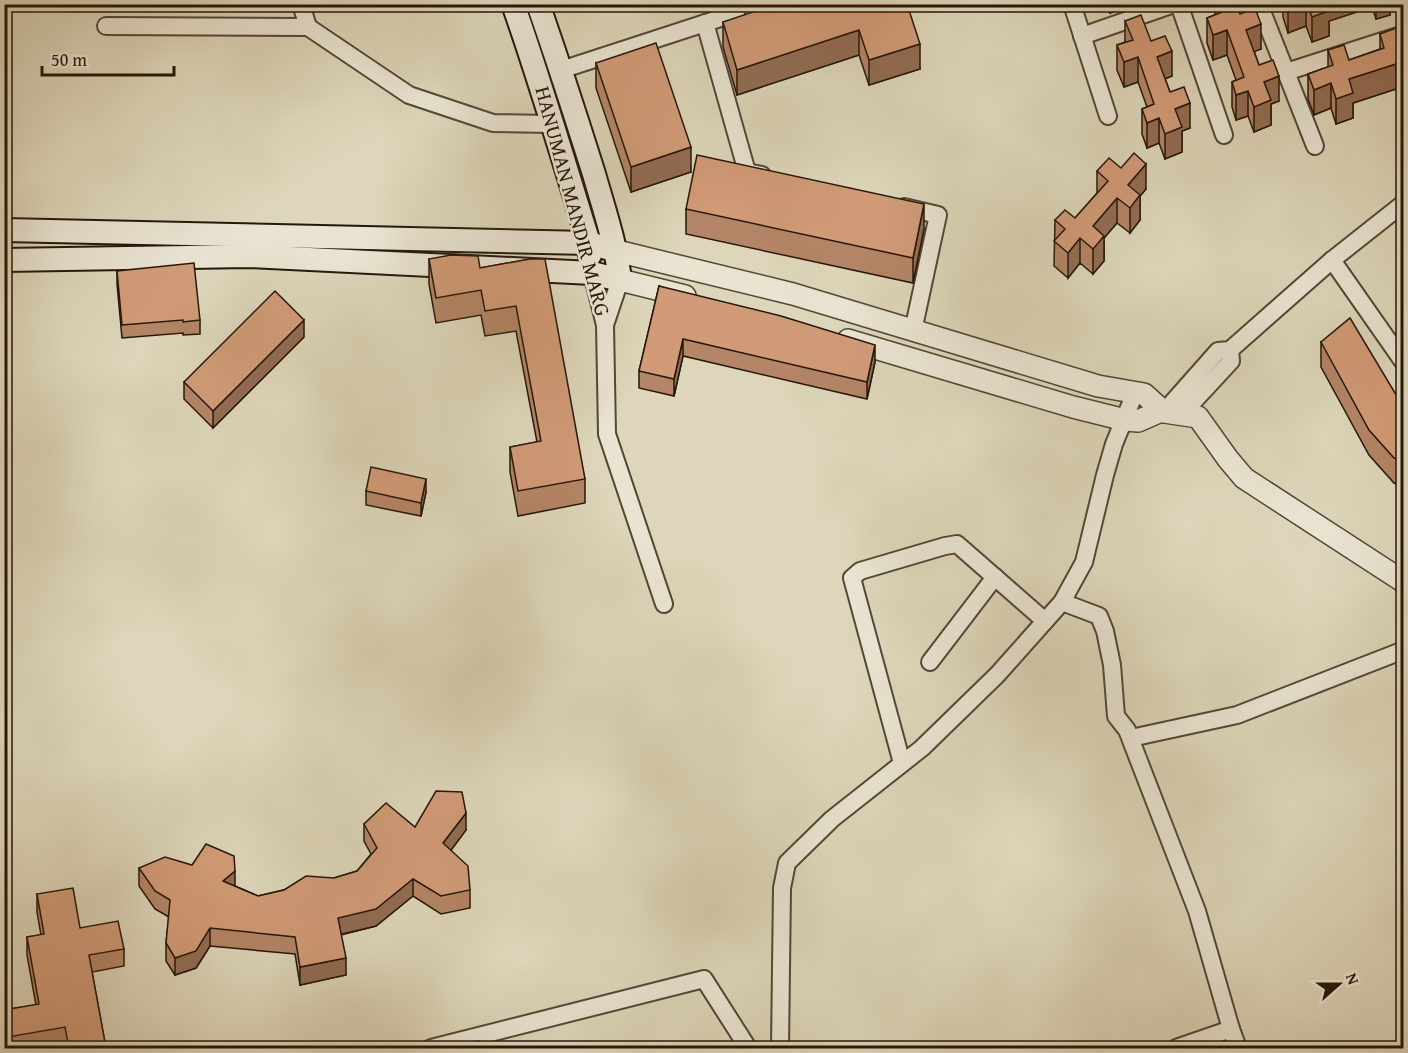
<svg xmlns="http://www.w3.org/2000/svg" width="1408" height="1053" font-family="'Gentium Book Plus',serif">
	<rect width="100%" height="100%" fill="#ddd6ba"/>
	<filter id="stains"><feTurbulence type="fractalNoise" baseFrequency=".00333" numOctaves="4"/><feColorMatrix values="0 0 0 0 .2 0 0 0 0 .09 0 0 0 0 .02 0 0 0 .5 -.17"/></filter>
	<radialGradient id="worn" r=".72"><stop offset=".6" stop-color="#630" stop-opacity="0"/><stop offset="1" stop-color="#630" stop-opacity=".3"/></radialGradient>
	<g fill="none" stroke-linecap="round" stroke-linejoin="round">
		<g stroke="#544736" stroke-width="20">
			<g id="minor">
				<path d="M 1072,4 L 1108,116"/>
				<path d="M 1179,4 L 1224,135"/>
				<path d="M 1259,4 L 1286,72 L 1404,34"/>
				<path d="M 705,23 L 747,172 L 762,175"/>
				<path d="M 106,26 L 308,27 L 301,4"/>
				<path d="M 308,27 L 409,95 L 493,123 L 551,124"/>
				<path d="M 1082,36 L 1174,4"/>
				<path d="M 561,70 L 736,13"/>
				<path d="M 1286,72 L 1315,146"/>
				<path d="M 904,207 L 938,215 L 913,331"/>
				<path d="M 1332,260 L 1404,363"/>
				<path d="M 592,273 L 605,325 L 607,434 L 664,604"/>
				<path d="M 605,325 L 620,280"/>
				<path d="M 1164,412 L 1218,351 L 1230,350 L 1332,260 L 1404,203"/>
				<path d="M 1181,415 L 1231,361 L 1230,350"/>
				<path d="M 1062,602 L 1099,616 L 1105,631 L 1112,665 L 1116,716 L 1127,730 L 1197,911 L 1231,1029 L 1176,1048"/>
				<path d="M 930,662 L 995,577"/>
				<path d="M 1131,738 L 1237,715 L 1404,650"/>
				<path d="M 902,763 L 852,578 L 860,571 L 945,546 L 957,544 L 1045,621"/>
				<path d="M 1231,1029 L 1238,1048"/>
				<path d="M 431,1048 L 704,979 L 748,1048"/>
				<path d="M 780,1048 L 782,888 L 787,863 L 832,819 L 922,748 L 997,675 L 1062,602 L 1084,562 L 1105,475 L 1114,444 L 1135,393"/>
			</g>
		</g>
		<g stroke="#544736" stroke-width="24">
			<g id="tertiary">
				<path d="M 617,251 L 793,294 L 1098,386 L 1144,394 L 1164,412 L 1198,417 L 1228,459 L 1244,478 L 1404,582"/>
				<path d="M 620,280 L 685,296"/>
				<path d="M 848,340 L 1073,407 L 1125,420 L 1138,421 L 1161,411"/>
			</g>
		</g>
		<g stroke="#26170a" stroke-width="26">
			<g id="secondary">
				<path d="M 513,4 C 541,83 564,163 589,243 L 590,255"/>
				<path d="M 4,230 L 589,243 L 617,251"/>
				<path d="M 4,260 L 249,256 L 592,273 L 620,280 C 616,244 604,209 594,174 C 576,117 558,61 538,4"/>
			</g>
		</g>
		<use href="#minor" stroke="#e9e4d2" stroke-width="16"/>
		<use href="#tertiary" stroke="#e9e4d2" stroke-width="21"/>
		<use href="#secondary" stroke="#e9e4d2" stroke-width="22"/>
	</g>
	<g fill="#b48566" stroke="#26170a" stroke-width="1.5">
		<path d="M 907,4 L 920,69 L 869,85 L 859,55 L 737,95 L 723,47 L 723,22 Z"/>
		<path d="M 1108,4 L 1127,4 L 1127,7 L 1110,13 Z"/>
		<path d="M 1215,4 L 1236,4 L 1240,14 L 1261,49 L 1254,51 L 1259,65 L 1279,101 L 1271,104 L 1271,125 L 1254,132 L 1248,116 L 1236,120 L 1232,107 L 1232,82 L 1236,80 L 1227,55 L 1213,60 L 1207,43 L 1207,18 L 1215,15 Z"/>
		<path d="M 1283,4 L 1390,4 L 1390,15 L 1376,19 L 1372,7 L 1329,21 L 1329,36 L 1312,42 L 1306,26 L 1288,33 L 1283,17 Z"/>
		<path d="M 1125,21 L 1151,41 L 1172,76 L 1165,79 L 1170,92 L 1190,128 L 1182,131 L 1182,152 L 1165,159 L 1159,143 L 1147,148 L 1142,134 L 1142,109 L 1147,107 L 1138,82 L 1124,87 L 1117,70 L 1117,45 L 1125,42 Z"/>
		<path d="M 1380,34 L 1401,44 L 1404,43 L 1404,100 L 1401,101 L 1396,89 L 1353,103 L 1353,118 L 1336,124 L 1331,108 L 1314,115 L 1308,99 L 1308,74 L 1328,67 L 1328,50 L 1349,60 L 1380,49 Z"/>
		<path d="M 596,63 L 691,172 L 631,192 L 596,88 Z"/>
		<path d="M 1121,168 L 1146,189 L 1140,196 L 1140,220 L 1130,233 L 1117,223 L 1104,238 L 1104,261 L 1093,274 L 1080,263 L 1068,278 L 1054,266 L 1055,220 L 1075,218 L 1097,193 L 1097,171 Z"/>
		<path d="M 686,209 L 924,229 L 913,283 L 686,234 Z"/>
		<path d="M 429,259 L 480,268 L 530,259 L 585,479 L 585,503 L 518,516 L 510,472 L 510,447 L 537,442 L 516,331 L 485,336 L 481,315 L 436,323 L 429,284 Z"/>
		<path d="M 117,271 L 200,320 L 200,334 L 183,335 L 183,333 L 122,338 L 117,284 Z"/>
		<path d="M 659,286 L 875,362 L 867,399 L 683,356 L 674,396 L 639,388 L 639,371 Z"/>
		<path d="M 304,337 L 213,428 L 184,399 L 184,382 Z"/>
		<path d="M 1321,342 L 1404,403 L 1404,487 L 1394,483 L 1369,455 L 1321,367 Z"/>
		<path d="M 366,491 L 426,492 L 421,516 L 366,505 Z"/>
		<path d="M 364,824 L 466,830 L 451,850 L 470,890 L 470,908 L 441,914 L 413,896 L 376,926 L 341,935 L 346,975 L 300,985 L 295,954 L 210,946 L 196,968 L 175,975 L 166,961 L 166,943 L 169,917 L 155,909 L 139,886 L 139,868 L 235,886 L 258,896 L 334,878 L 357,871 L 371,854 L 364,841 Z"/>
		<path d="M 37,894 L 80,928 L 124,949 L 124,966 L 92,972 L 106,1048 L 66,1048 L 65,1044 L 40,1048 L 7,1048 L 4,1038 L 4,1010 L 36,1005 L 27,955 L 27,937 L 41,935 L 37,912 Z"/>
	</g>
	<g fill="#926c53" stroke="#26170a" stroke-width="1.5">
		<path d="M 1110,4 L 1127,4 L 1127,7 L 1110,13 Z"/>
		<path d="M 1298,4 L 1306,4 L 1306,26 L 1288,33 L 1288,8 Z"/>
		<path d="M 1324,4 L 1372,4 L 1372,7 L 1329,21 L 1329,36 L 1312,42 L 1312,17 Z"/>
		<path d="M 1376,4 L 1390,4 L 1390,15 L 1376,19 Z"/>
		<path d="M 1261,24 L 1261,49 L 1246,55 L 1246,30 Z"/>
		<path d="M 859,30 L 859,55 L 737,95 L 737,70 Z"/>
		<path d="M 1227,30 L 1227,55 L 1213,60 L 1213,35 Z"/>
		<path d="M 920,44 L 920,69 L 869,85 L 869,60 Z"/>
		<path d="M 1172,51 L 1172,76 L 1157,82 L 1157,57 Z"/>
		<path d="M 1138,57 L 1138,82 L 1124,87 L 1124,62 Z"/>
		<path d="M 1396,64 L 1396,89 L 1353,103 L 1353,118 L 1336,124 L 1336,99 L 1349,79 Z"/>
		<path d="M 1404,75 L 1404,100 L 1401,101 L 1401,76 Z"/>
		<path d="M 1279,76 L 1279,101 L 1271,104 L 1271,125 L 1254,132 L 1254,107 L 1264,82 Z"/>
		<path d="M 1331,83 L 1331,108 L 1314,115 L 1314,90 Z"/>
		<path d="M 1248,91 L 1248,116 L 1236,120 L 1236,95 Z"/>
		<path d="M 1190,103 L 1190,128 L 1182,131 L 1182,152 L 1165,159 L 1165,134 L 1175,109 Z"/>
		<path d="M 1159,118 L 1159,143 L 1147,148 L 1147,123 Z"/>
		<path d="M 691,147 L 691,172 L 631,192 L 631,167 Z"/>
		<path d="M 1146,164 L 1146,189 L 1140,196 L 1140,220 L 1130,233 L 1130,208 L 1128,185 Z"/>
		<path d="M 1117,198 L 1117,223 L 1104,238 L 1104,261 L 1093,274 L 1093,226 Z"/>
		<path d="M 924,204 L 924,229 L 913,283 L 913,258 Z"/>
		<path d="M 1080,238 L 1080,263 L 1068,278 L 1068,253 Z"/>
		<path d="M 304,320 L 304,337 L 213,428 L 213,411 Z"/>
		<path d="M 683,339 L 683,356 L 674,396 L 674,379 Z"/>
		<path d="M 875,345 L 875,362 L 867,399 L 867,382 Z"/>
		<path d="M 426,479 L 426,492 L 421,516 L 421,503 Z"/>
		<path d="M 466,813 L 466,830 L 443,861 L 443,843 Z"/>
		<path d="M 235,871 L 235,888 L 223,881 Z"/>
		<path d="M 413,879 L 413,896 L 376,926 L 338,935 L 338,918 Z"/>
		<path d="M 210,928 L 210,946 L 196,968 L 175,975 L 175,958 Z"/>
		<path d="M 346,958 L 346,975 L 300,985 L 300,967 Z"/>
	</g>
	<g fill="#d19b77" stroke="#26170a" stroke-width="1.5">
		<path d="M 777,4 L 907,4 L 920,44 L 869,60 L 859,30 L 737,70 L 723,22 Z"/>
		<path d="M 1219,4 L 1236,4 L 1240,14 L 1255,8 L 1261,24 L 1246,30 L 1259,65 L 1273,60 L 1279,76 L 1264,82 L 1271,100 L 1254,107 L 1248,91 L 1236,95 L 1232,82 L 1244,77 L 1227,30 L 1213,35 L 1207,18 L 1222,12 Z"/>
		<path d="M 1287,4 L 1298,4 L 1288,8 Z"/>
		<path d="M 1307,4 L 1326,4 L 1329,11 L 1312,17 Z"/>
		<path d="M 1141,15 L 1151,41 L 1165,36 L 1172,51 L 1157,57 L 1170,92 L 1184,87 L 1190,103 L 1175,109 L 1182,127 L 1165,134 L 1159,118 L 1147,123 L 1142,109 L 1154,104 L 1138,57 L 1124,62 L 1117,45 L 1133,40 L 1125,21 Z"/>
		<path d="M 1396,28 L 1401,44 L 1404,43 L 1404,75 L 1401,76 L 1396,64 L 1349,79 L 1353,93 L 1336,99 L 1331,83 L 1314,90 L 1308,74 L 1333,65 L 1328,50 L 1344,45 L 1349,60 L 1384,48 L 1380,34 Z"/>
		<path d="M 656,43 L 691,147 L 631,167 L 596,63 Z"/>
		<path d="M 1134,153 L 1146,164 L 1128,185 L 1140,195 L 1130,208 L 1117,198 L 1093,226 L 1104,236 L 1093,249 L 1080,238 L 1068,253 L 1054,241 L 1065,229 L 1055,220 L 1065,210 L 1075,218 L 1108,181 L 1097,171 L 1109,158 L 1121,168 Z"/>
		<path d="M 697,155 L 924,204 L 913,258 L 686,209 Z"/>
		<path d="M 451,255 L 478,256 L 480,268 L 530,259 L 545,259 L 585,479 L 518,491 L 510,447 L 541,441 L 516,306 L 485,311 L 481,290 L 436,298 L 429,259 Z"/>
		<path d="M 194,263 L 200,320 L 183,322 L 183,320 L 122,325 L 117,271 Z"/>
		<path d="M 659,286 L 781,316 L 875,345 L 867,382 L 683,339 L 674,379 L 639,371 Z"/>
		<path d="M 275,291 L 304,320 L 213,411 L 184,382 Z"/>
		<path d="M 1350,318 L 1398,398 L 1404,403 L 1404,462 L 1394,458 L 1369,430 L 1321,342 Z"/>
		<path d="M 371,467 L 426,479 L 421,503 L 366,491 Z"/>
		<path d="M 436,791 L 462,792 L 466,813 L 443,843 L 468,866 L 470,890 L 441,896 L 413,879 L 376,909 L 338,918 L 346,958 L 300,967 L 295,937 L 210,928 L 196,951 L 175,958 L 166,943 L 170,900 L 155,891 L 139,868 L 165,857 L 192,865 L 206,844 L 234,856 L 235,871 L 223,881 L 258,896 L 284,890 L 306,876 L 334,878 L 357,871 L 377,848 L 364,824 L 386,803 L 415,827 Z"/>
		<path d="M 73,888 L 80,928 L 118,921 L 124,949 L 89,955 L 106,1048 L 69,1048 L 65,1027 L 8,1037 L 4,1020 L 4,1010 L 39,1004 L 27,937 L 44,934 L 37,894 Z"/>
		<path d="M 478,1041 L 480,1048 L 450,1048 Z"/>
	</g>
	<g text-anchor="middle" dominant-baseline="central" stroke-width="5" stroke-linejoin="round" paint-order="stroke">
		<g font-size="21" fill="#26170a" stroke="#e9e4d2">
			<text transform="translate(573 201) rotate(75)">HANUMAN MANDIR MARG</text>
		</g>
	</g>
	<rect width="1408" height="1053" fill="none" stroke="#ddd6ba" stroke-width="24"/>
	<rect x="6" y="6" width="1396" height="1041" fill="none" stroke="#26170a" stroke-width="3"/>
	<rect x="12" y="12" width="1384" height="1029" fill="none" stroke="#26170a" stroke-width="1.5"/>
	<g transform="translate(1339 984) rotate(69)" stroke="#e9e4d2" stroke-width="4.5" paint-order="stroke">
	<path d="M0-4.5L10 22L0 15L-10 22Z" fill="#26170a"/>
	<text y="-9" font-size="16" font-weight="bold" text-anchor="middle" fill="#26170a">N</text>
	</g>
	<path d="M42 66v9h132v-9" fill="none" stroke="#26170a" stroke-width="3"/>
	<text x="51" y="66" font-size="18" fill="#26170a" stroke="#e9e4d2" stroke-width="4.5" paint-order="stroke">50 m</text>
	<rect width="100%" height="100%" filter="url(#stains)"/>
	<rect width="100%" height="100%" fill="url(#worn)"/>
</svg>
